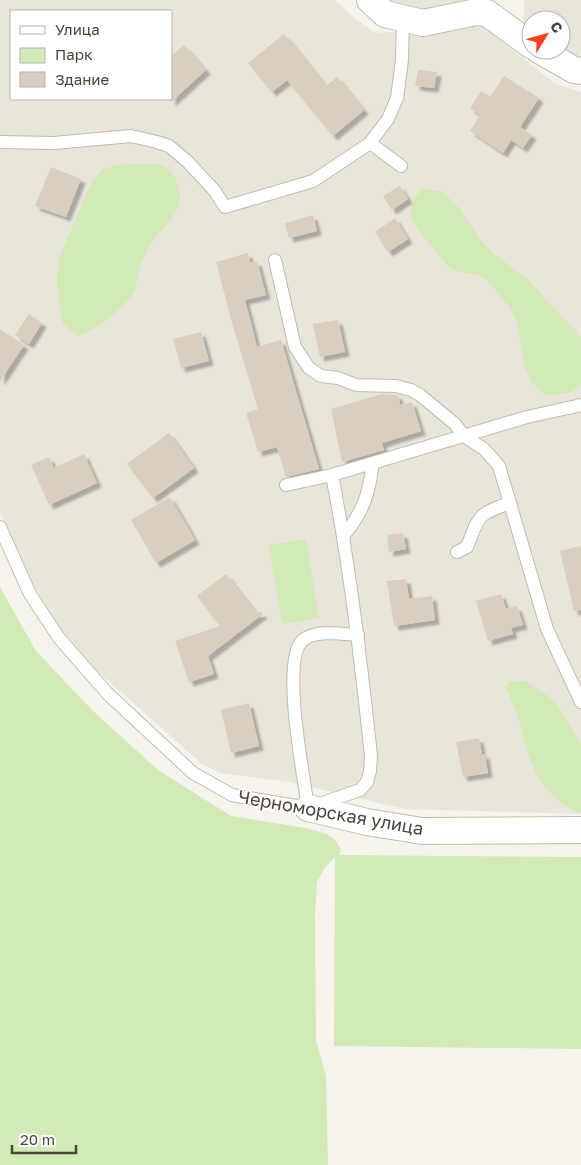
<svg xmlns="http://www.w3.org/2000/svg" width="581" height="1165" font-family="'Golos Text',sans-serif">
	<defs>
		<filter id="shadow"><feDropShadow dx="4.5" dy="4.5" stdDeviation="1" flood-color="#0004"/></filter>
	</defs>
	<rect width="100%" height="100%" fill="#f6f3ec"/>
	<g fill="#eae5da" fill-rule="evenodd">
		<path d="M 0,0 L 335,0 L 353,17 L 375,33 L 482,26 L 556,84 L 581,92 L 581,814 L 405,809 L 289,782 L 220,773 L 202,764 L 77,653 L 29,578 L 0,513 ZM 11,11 L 171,11 L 171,99 L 11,99 Z"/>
		<path d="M 389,0 L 465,0 L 433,9 L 414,9 L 393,4 Z"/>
		<path d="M 524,0 L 581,0 L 581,64 L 561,50 L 561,20 L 531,20 L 531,33 L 524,25 Z"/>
	</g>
	<g fill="#d2eab5">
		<path d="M 142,164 C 148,164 155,163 161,165 C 176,171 184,193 178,207 C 173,222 158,231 151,244 C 145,254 140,265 138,276 C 136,281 137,287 134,291 C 126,307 95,331 78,336 L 63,324 L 58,297 L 57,274 L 60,256 L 91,183 L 102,170 L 116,165 Z"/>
		<path d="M 424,188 L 443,192 L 459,208 L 479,238 L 494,254 L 524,276 L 578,333 L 581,338 L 581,384 C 570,396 558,395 544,394 L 533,384 L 525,368 L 517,322 L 510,308 L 487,280 L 478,275 L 452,270 C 443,260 417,231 412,219 C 408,207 415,195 424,188 Z"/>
		<path d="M 306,539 L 319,618 L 282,624 L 269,545 Z"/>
		<path d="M 0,587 L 36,651 L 92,710 L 158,770 L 231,816 L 306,828 L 327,834 L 336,841 L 341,850 L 339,855 L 581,857 L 581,1049 L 334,1046 L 335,857 L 325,867 L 317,882 L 315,915 L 316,1040 L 326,1076 L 328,1165 L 0,1165 Z"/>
		<path d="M 525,681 L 554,700 L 581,744 L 581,813 C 570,810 564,805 555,797 C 529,773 529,751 518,719 C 514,708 510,697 506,687 L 509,682 Z"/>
	</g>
	<g fill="#d8cfc1" filter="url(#shadow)">
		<path d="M 284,34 L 326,86 L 337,77 L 364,110 L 333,136 L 287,80 L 272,92 L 248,63 Z"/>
		<path d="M 184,45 L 206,70 L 171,102 L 171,56 Z"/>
		<path d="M 418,70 L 437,72 L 434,88 L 415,86 Z"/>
		<path d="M 504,76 L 539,98 L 520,127 L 532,135 L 523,148 L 511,140 L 503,153 L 470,131 L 480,115 L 470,108 L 481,91 L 490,97 Z"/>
		<path d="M 51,167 L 81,179 L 66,217 L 35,206 Z"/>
		<path d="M 400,186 L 408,199 L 392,210 L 383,196 Z"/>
		<path d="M 313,215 L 317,231 L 289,238 L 285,223 Z"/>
		<path d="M 395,218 L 408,239 L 388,252 L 375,232 Z"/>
		<path d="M 248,253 L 250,263 L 257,261 L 266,295 L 245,300 L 257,347 L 281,340 L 319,469 L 286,477 L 277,447 L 258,452 L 246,413 L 258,409 L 234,330 L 216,262 Z"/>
		<path d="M 29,314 L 42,323 L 29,344 L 15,335 Z"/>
		<path d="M 338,320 L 345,352 L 320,357 L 313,324 Z"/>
		<path d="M 0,329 L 24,345 L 0,381 Z"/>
		<path d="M 201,332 L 209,361 L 181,368 L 173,339 Z"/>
		<path d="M 382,394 L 398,395 L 400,405 L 412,402 L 421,431 L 382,443 L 384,450 L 342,462 L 331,409 Z"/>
		<path d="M 169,433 L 194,468 L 153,498 L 127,464 Z"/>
		<path d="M 84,454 L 97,483 L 49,505 L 31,465 L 49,457 L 54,468 Z"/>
		<path d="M 170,497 L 195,540 L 156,563 L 131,520 Z"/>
		<path d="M 403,533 L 406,549 L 389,552 L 387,535 Z"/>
		<path d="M 581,546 L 581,610 L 574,611 L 560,551 Z"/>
		<path d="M 226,574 L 256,613 L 261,612 L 263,614 L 208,656 L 214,674 L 189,682 L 175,641 L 220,626 L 197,596 Z"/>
		<path d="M 406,579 L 409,599 L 432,596 L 435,620 L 394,626 L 387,581 Z"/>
		<path d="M 501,594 L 506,609 L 517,606 L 523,625 L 511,628 L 513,634 L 488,641 L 476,601 Z"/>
		<path d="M 249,703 L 259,746 L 231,753 L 221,710 Z"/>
		<path d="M 479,738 L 482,755 L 485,754 L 488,773 L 463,777 L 456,742 Z"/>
	</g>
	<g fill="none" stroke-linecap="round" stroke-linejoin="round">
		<g stroke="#c2bbae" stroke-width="14">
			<g id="lane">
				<path d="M 0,142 L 54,143 L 131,136 L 157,142 L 169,146 L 187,161 L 214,190 L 225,207 L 313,181 L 370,143 L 388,119 L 397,98 L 402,60 L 403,19"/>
				<path d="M 370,143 L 401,166"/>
				<path d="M 275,260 L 295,347 L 309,368 L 321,376 L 338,378 L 356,385 L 396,386 L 411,390 L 420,395 L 455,424 L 464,436 L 484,449 L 499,466 L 547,629 L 581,702"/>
				<path d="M 286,485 L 332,475 L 527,417 L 581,405"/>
				<path d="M 0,527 L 30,594 L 59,638 L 108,694 L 193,773 L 232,795 L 308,808 L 360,790 L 367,782 L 370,771 L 371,756 C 361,662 350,568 332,475"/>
				<path d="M 344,535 C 364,511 369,493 373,463"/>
				<path d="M 457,552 L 467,547 C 479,516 477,514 510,503"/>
				<path d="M 308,808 C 304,777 281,662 302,641 C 314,629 343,634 358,635"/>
			</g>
		</g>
		<g stroke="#c2bbae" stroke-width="28">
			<g id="street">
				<path d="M 370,0 L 385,14 L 423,23 L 476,12 L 487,13 L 531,45"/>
				<path d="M 539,50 L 574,70 L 581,71"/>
				<path d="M 308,808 L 367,822 L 422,831 L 581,830"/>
			</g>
		</g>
		<use href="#lane" stroke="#fff" stroke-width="12"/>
		<use href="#street" stroke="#fff" stroke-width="26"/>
	</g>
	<g text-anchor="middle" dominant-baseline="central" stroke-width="4" stroke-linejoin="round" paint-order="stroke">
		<g font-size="18" fill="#4b4439" stroke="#fff">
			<text transform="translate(331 812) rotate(10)">Черноморская улица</text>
		</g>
	</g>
	<rect x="10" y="10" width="162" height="90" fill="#ffffff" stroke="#b7b4b0"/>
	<rect x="20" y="26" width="25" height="8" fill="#ffffff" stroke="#b7b4b0"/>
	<text x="55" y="35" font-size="15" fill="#4b4439">Улица</text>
	<rect x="20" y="48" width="25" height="15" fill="#d2eab5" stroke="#b7b4b0"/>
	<text x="55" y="60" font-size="15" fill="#4b4439">Парк</text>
	<rect x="20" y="72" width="25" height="15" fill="#d8cfc1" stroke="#b7b4b0"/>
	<text x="55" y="85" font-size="15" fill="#4b4439">Здание</text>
	<g transform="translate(546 35) rotate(53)"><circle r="24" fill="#ffffff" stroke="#b7b4b0"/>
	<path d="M0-4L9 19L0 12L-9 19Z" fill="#fc3f1d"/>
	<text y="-8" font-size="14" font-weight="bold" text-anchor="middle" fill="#4b4439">С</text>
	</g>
	<path d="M12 1145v8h64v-8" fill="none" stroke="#4b4439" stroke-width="2.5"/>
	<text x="20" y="1145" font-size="15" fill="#4b4439" stroke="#ffffff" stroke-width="4" paint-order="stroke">20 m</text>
</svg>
